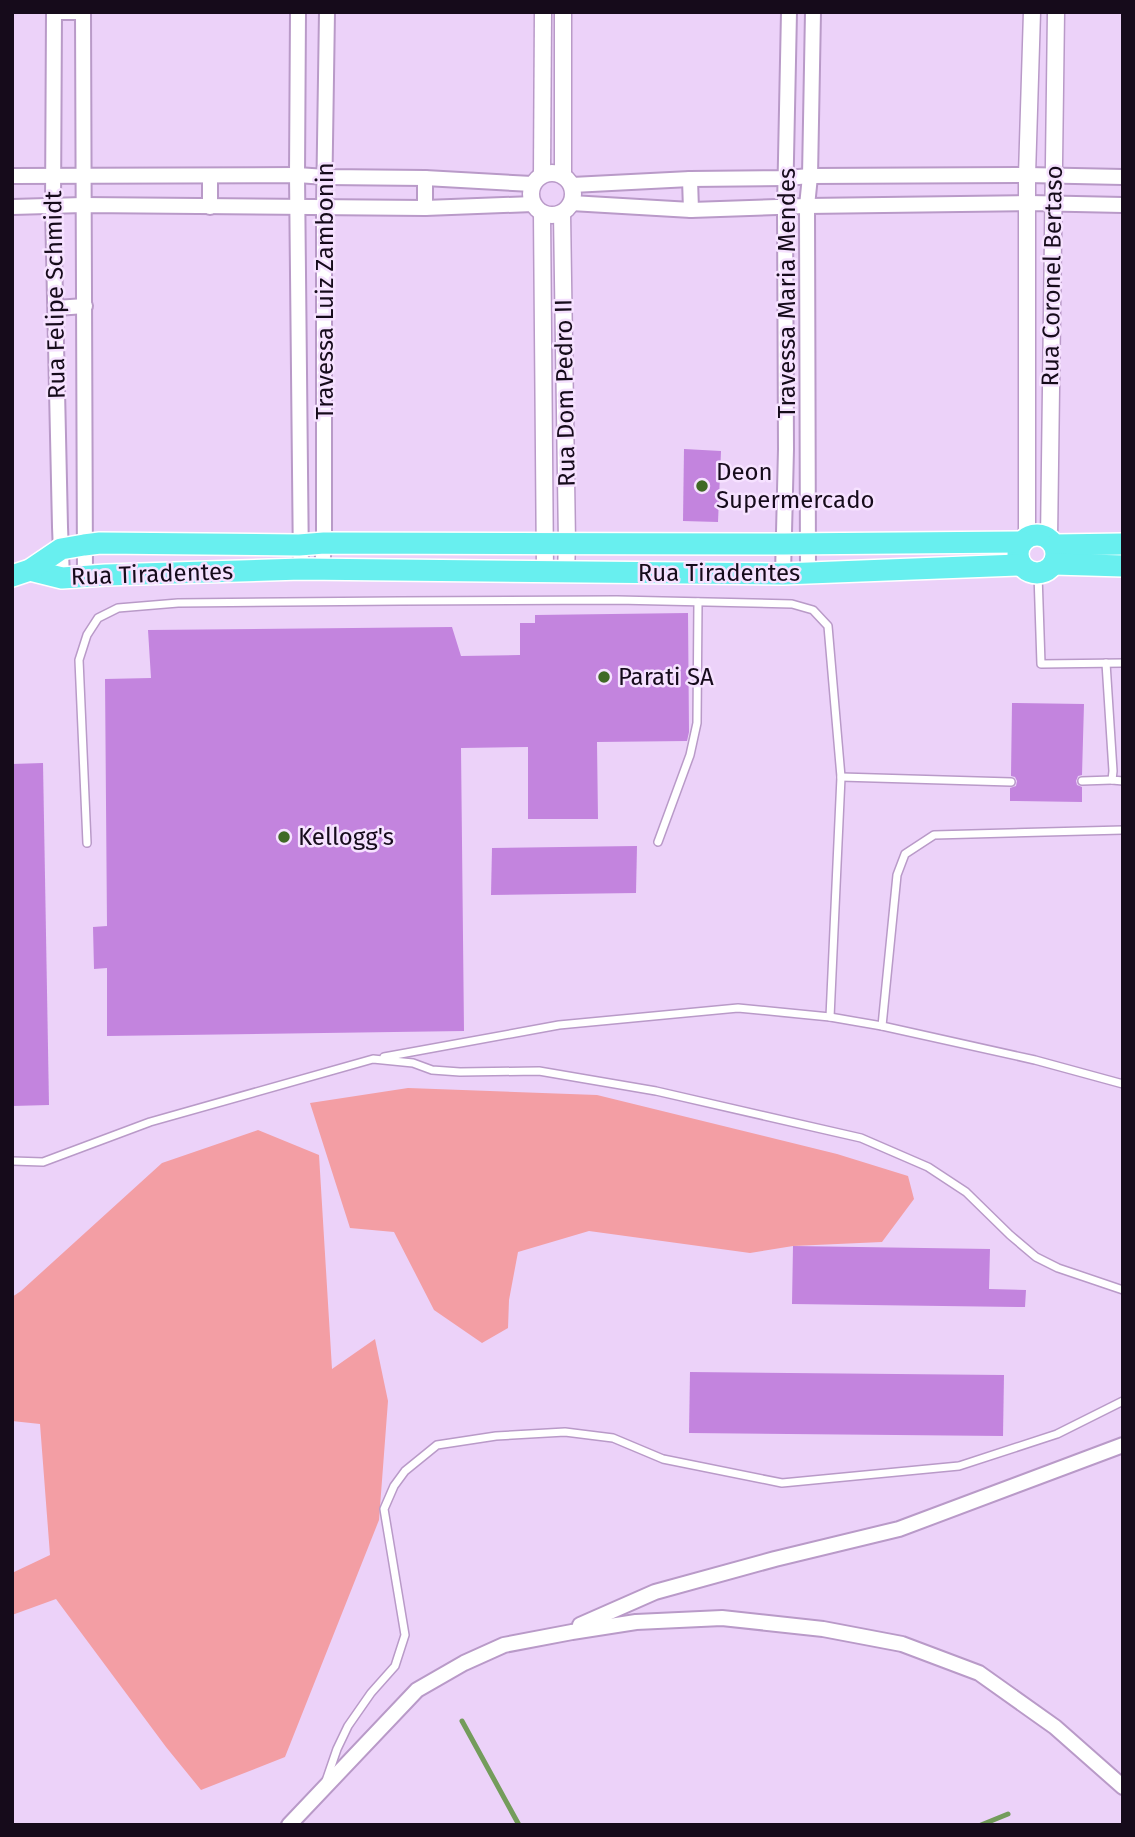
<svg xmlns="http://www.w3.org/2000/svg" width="1135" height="1837" font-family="'Fira Sans',sans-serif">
	<rect width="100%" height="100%" fill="#ecd2f9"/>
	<g fill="#f39ea4">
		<path d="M 408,1088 L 597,1095 L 837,1154 L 908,1176 L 914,1199 L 882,1242 L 793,1246 L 750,1253 L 589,1231 L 518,1252 L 509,1300 L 508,1328 L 482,1343 L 434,1310 L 394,1232 L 350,1228 L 310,1103 Z"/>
		<path d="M 258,1130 L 319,1155 L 332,1369 L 375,1339 L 388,1401 L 379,1520 L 285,1757 L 201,1790 L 166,1747 L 56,1599 L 12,1615 L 12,1573 L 50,1555 L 40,1424 L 12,1421 L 12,1297 L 21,1291 L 162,1163 Z"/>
	</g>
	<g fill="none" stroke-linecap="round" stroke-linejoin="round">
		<g stroke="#749c5c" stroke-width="5">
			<path d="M 462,1721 L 519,1825"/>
			<path d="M 981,1825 L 1008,1814"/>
		</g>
	</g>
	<g fill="#c384de">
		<path d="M 684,449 L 721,451 L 718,522 L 683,521 Z"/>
		<path d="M 688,613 L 689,732 L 687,741 L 597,742 L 598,819 L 528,819 L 528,747 L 461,748 L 464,1031 L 107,1036 L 107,968 L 94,969 L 93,927 L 107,926 L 105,679 L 151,678 L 148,630 L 452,627 L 461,656 L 520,655 L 520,623 L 535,623 L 535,615 Z"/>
		<path d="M 1012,703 L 1084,704 L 1082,775 L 1078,776 L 1076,781 L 1077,785 L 1082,787 L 1082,802 L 1010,801 L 1010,788 L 1016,786 L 1017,781 L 1015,777 L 1011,776 Z"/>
		<path d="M 43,763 L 49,1105 L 12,1106 L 12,764 Z"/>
		<path d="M 637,846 L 636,893 L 491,895 L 492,848 Z"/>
		<path d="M 793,1246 L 990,1249 L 989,1289 L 1026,1290 L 1025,1307 L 792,1304 Z"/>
		<path d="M 690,1372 L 1004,1375 L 1003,1436 L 689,1433 Z"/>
	</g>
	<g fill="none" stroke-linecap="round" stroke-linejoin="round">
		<g stroke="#b99ac8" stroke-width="10">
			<g id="service">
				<path d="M 1038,574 L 1041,664 L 1123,663"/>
				<path d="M 1106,663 L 1113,771 L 1112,780 L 1123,781"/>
				<path d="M 841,777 L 1011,782"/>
				<path d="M 1082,781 L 1112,780"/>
				<path d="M 1123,830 L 934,835 L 905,854 L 897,875 L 882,1026 L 1035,1060 L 1123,1084"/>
				<path d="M 658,842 L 690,755 L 697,723 L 698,602"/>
				<path d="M 87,843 L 79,660 L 87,635 L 98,618 L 118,608 L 178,603 L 400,601 L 617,600 L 792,604 L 813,610 L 828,626 L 841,777 L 830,1017"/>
				<path d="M 384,1057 L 559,1025 L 738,1008 L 830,1017 L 882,1026"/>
				<path d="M 12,1161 L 43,1162 L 150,1122 L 373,1059 L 413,1063 L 432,1070 L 460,1072 L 539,1071 L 656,1091 L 861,1138 L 928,1167 L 966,1192 L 1010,1235 L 1036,1257 L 1058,1268 L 1123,1290"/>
				<path d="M 326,1781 L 337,1749 L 348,1726 L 371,1693 L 395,1666 L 405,1635 L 384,1509 L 394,1486 L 405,1471 L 437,1445 L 496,1436 L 565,1432 L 613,1438 L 663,1459 L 782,1483 L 959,1466 L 1057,1434 L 1123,1401"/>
			</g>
		</g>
		<g stroke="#b99ac8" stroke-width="18">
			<g id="minor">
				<path d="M 298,12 L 297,175 L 301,569"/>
				<path d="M 12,176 L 297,175 L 326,177 L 425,178 L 532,184"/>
				<path d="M 425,178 L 425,208"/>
				<path d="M 690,179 L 691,210"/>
				<path d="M 572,185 L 690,179 L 787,178 L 810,176 L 1027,175 L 1123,177"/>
				<path d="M 571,203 L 691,210 L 807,206 L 1029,203 L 1123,205"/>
				<path d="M 12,207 L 83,205 L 425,208 L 533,204"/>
				<path d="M 210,207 L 210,176"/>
				<path d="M 56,308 L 85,306"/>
				<path d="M 322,569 L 324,543 L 324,208 L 327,12"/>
				<path d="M 808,573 L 807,206 L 810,176 L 813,12"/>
				<path d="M 783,574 L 786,449 L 785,207 L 789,12"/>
				<path d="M 62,578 L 60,527 L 53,207 L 54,12 L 83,12 L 85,577"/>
				<path d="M 580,1625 L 655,1592 L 775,1559 L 899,1529 L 1123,1445"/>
				<path d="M 289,1825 L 417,1690 L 464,1663 L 504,1645 L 572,1632 L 636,1622 L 722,1618 L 823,1629 L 902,1644 L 979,1673 L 1055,1727 L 1123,1787"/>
			</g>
		</g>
		<g stroke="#b99ac8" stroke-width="19">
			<g id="tertiary">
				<circle cx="552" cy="194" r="21"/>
				<path d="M 542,174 L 543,12"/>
				<path d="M 563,175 L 563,12"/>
				<path d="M 542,213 L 545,572"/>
				<path d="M 562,213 L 567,543 L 566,573"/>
				<path d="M 1027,539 L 1027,175 L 1032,12"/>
				<path d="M 1049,540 L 1056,12"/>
			</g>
		</g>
		<g stroke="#fff" stroke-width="24">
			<g id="primary">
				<circle cx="1037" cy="554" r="19"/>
				<path d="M 1055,545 L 1123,544"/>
				<path d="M 1054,564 L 1123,566"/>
				<path d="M 30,570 L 62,578 L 106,575 L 301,569 L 783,574 L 1021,565"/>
				<path d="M 12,576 L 30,570 L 61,549 L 84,545 L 100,543 L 299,545 L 324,543 L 784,544 L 1022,542"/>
			</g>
		</g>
		<use href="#service" stroke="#fff" stroke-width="7"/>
		<use href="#minor" stroke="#fff" stroke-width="14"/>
		<use href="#tertiary" stroke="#fff" stroke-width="16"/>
		<use href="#primary" stroke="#68efef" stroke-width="21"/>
	</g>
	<g fill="#3f6925" stroke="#f6e2ff" stroke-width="2.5">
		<circle cx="702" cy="486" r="7"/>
		<circle cx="604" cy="677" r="7"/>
		<circle cx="284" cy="837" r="7"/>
	</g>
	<g text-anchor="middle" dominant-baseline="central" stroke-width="5" stroke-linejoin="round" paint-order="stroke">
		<g font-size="24" fill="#160b1b" stroke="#f6e2ff">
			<text transform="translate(1052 276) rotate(-89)">Rua Coronel Bertaso</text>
			<text transform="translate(325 291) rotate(-90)">Travessa Luiz Zambonin</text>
			<text transform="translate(787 293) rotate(-90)">Travessa Maria Mendes</text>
			<text transform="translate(55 295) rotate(-91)">Rua Felipe Schmidt</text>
			<text transform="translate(565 393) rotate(-91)">Rua Dom Pedro II</text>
			<text x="719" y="573">Rua Tiradentes</text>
			<text transform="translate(152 574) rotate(-2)">Rua Tiradentes</text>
		</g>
		<g font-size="24" fill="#160b1b" stroke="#f6e2ff" text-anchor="start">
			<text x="716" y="472">Deon<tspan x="716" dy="28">Supermercado</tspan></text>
			<text x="618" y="677">Parati SA</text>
			<text x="298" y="837">Kellogg's</text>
		</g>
	</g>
	<rect width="1135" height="1837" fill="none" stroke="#160b1b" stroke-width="28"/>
</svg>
